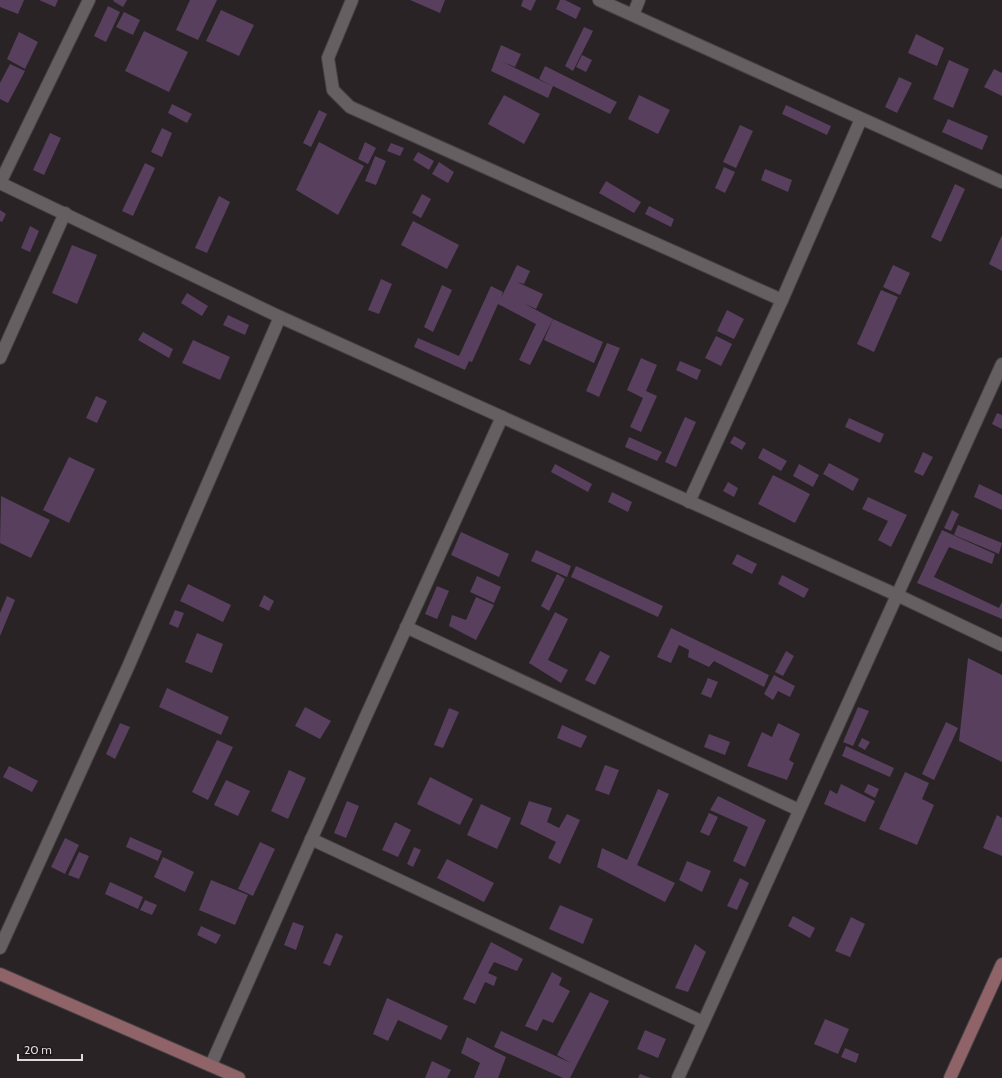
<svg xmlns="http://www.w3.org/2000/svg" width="1002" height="1078" font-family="Cabin,sans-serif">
	<rect width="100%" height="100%" fill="#292325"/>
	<g fill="#573f5d">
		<path d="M 0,0 L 24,0 L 18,14 L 0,7 Z"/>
		<path d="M 39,0 L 58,0 L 55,7 Z"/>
		<path d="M 114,0 L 127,0 L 123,7 L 113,1 Z"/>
		<path d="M 190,0 L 217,0 L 198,40 L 176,30 Z"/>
		<path d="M 410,0 L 445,0 L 440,13 Z"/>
		<path d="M 523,0 L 536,0 L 531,11 L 521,6 Z"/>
		<path d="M 560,0 L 565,0 L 581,8 L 576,19 L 556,9 Z"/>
		<path d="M 108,6 L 120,12 L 106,42 L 94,36 Z"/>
		<path d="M 221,10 L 254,25 L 239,56 L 206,41 Z"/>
		<path d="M 124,12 L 140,20 L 133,35 L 116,27 Z"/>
		<path d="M 584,27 L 593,31 L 573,71 L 565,66 Z"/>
		<path d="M 144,31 L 188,52 L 169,92 L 125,71 Z"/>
		<path d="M 19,32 L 38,42 L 25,69 L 7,59 Z"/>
		<path d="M 916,34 L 944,48 L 937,66 L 908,53 Z"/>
		<path d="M 501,45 L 521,54 L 515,67 L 503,62 L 552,86 L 539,79 L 545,66 L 617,102 L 610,114 L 553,86 L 548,98 L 491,71 Z"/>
		<path d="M 582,55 L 592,60 L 586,72 L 576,67 Z"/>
		<path d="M 949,60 L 969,69 L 953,108 L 933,99 Z"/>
		<path d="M 10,64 L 25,71 L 8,103 L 0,99 L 0,83 Z"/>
		<path d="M 994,69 L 1002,73 L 1002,96 L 984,87 Z"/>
		<path d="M 899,77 L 912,83 L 897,113 L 885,107 Z"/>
		<path d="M 504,95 L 540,114 L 524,144 L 488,124 Z"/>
		<path d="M 639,95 L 670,110 L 658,134 L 628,119 Z"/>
		<path d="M 172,104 L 192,114 L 187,123 L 168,113 Z"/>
		<path d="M 786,105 L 831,126 L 827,135 L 782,114 Z"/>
		<path d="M 319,110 L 327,114 L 311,147 L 303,143 Z"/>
		<path d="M 948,119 L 988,136 L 982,150 L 942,132 Z"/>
		<path d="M 740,125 L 753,131 L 736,168 L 723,162 Z"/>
		<path d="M 162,128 L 172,133 L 162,157 L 151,152 Z"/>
		<path d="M 50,133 L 61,138 L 44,175 L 33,170 Z"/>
		<path d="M 319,142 L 364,166 L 338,215 L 296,190 Z"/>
		<path d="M 365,142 L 376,148 L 368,164 L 358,159 Z"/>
		<path d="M 391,143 L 404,148 L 400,156 L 387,151 Z"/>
		<path d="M 418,152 L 434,161 L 429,170 L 413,160 Z"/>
		<path d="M 375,156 L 386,161 L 376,185 L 365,181 Z"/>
		<path d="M 439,162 L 454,172 L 448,183 L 432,174 Z"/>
		<path d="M 145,163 L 155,168 L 133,216 L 122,211 Z"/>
		<path d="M 724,167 L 735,172 L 725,193 L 715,188 Z"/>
		<path d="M 765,169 L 792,180 L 788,192 L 761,180 Z"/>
		<path d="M 606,181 L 641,202 L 634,213 L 599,193 Z"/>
		<path d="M 955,184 L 965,189 L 941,242 L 931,237 Z"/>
		<path d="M 422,194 L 431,199 L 421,218 L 412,213 Z"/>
		<path d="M 219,196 L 230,202 L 207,253 L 195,248 Z"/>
		<path d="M 649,206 L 674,219 L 671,227 L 645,214 Z"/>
		<path d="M 0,210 L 6,214 L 2,222 L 0,221 Z"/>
		<path d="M 413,221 L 459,245 L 447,269 L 401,245 Z"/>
		<path d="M 30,226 L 39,231 L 30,252 L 21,248 Z"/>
		<path d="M 1002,235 L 1002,271 L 989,264 Z"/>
		<path d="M 72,245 L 97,255 L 77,304 L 52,293 Z"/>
		<path d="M 517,265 L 530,271 L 524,284 L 517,282 L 543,294 L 536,309 L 523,303 L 553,319 L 530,365 L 519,360 L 536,324 L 498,304 L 472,362 L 469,361 L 465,370 L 414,347 L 418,338 L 459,356 L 491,286 L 503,292 L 501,298 Z"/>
		<path d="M 893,265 L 910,273 L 900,295 L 883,287 Z"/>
		<path d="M 381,279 L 392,284 L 379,314 L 368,310 Z"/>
		<path d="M 442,285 L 452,290 L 433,332 L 424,327 Z"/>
		<path d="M 881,290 L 898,297 L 874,352 L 857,344 Z"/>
		<path d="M 187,293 L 208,306 L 202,316 L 181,303 Z"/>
		<path d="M 727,310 L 744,319 L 734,339 L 717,331 Z"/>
		<path d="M 228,315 L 249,325 L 245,335 L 223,325 Z"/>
		<path d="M 553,319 L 603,342 L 594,363 L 544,340 Z"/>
		<path d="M 143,332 L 173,349 L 169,358 L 138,340 Z"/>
		<path d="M 716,336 L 732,344 L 721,366 L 705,358 Z"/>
		<path d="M 193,340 L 230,357 L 220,380 L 182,363 Z"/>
		<path d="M 607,343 L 620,348 L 599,397 L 586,391 Z"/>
		<path d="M 641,358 L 657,365 L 646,391 L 657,396 L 641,432 L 630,427 L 643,398 L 627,390 Z"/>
		<path d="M 680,361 L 701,370 L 697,380 L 676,370 Z"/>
		<path d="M 96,396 L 107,401 L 97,423 L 86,418 Z"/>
		<path d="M 997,413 L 1002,415 L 1002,429 L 992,424 Z"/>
		<path d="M 685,417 L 696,422 L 676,467 L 665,462 Z"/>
		<path d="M 849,418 L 884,434 L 880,443 L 845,427 Z"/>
		<path d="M 734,436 L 746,443 L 742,450 L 730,443 Z"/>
		<path d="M 629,437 L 662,452 L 657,461 L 625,447 Z"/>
		<path d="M 763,448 L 787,461 L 781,471 L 758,458 Z"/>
		<path d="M 923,452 L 933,457 L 923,476 L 914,472 Z"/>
		<path d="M 69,457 L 95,469 L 69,523 L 43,510 Z"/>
		<path d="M 829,463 L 859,479 L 853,491 L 823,474 Z"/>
		<path d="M 555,464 L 592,484 L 588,492 L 551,472 Z"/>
		<path d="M 799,464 L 819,475 L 813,487 L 793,476 Z"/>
		<path d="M 773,475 L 810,494 L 795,523 L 758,504 Z"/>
		<path d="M 728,482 L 738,488 L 734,497 L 723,491 Z"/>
		<path d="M 979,484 L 1002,495 L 1002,510 L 974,497 Z"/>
		<path d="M 612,492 L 632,502 L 628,512 L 608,502 Z"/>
		<path d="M 1,496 L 50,520 L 31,558 L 0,543 Z"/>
		<path d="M 868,497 L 907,515 L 891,547 L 878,540 L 888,521 L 862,509 Z"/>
		<path d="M 952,510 L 959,514 L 951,531 L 944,528 Z"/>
		<path d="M 958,525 L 1002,543 L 999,554 L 954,535 Z"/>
		<path d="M 942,530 L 995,554 L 992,564 L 949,547 L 934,577 L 999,608 L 1002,602 L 1002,619 L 917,583 Z"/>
		<path d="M 461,532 L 509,554 L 499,577 L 451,555 Z"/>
		<path d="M 536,550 L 571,566 L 567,577 L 531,561 Z"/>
		<path d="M 737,554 L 757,564 L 752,574 L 732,564 Z"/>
		<path d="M 576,566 L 663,606 L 658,617 L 571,577 Z"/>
		<path d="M 557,574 L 565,579 L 549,611 L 541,606 Z"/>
		<path d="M 782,575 L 809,589 L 804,598 L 778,584 Z"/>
		<path d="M 477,576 L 501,587 L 494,603 L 470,592 Z"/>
		<path d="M 188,584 L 231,605 L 223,622 L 180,601 Z"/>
		<path d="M 437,586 L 449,591 L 437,619 L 425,614 Z"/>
		<path d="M 264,595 L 274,601 L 269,611 L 259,606 Z"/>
		<path d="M 7,596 L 15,600 L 0,636 L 0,613 Z"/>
		<path d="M 476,597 L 494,605 L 476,640 L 449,626 L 452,615 L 466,620 Z"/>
		<path d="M 175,610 L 184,613 L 178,628 L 169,624 Z"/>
		<path d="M 555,612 L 568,619 L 548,660 L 568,670 L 561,683 L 529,663 Z"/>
		<path d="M 671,628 L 769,675 L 764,687 L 714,661 L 709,667 L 688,657 L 689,650 L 679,645 L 671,663 L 657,657 Z"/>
		<path d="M 197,633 L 223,644 L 212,673 L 185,662 Z"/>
		<path d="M 600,651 L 610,656 L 595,685 L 585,680 Z"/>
		<path d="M 786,651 L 794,656 L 783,676 L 775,672 Z"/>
		<path d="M 968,658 L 1002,675 L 1002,762 L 959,741 Z"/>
		<path d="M 774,675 L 795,686 L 790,697 L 778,691 L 773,700 L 764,694 Z"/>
		<path d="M 708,678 L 718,682 L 711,698 L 701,694 Z"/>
		<path d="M 167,688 L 229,717 L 221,735 L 159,707 Z"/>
		<path d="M 305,707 L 331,721 L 320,739 L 295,726 Z"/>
		<path d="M 858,707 L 869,711 L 853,746 L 843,742 Z"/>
		<path d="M 449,708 L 459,712 L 443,748 L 434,745 Z"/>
		<path d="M 946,722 L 958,728 L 934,780 L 922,774 Z"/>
		<path d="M 120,723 L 130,727 L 115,759 L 106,754 Z"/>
		<path d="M 778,723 L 800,734 L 789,760 L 794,763 L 787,780 L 747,766 L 762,732 L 772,737 Z"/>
		<path d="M 562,725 L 587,736 L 581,748 L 557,738 Z"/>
		<path d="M 709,734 L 730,742 L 725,755 L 704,747 Z"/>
		<path d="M 862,738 L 870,742 L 865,750 L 858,746 Z"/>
		<path d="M 217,740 L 233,747 L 208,800 L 192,792 Z"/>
		<path d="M 846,746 L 894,768 L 890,777 L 842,756 Z"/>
		<path d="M 605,765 L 619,770 L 609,795 L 595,790 Z"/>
		<path d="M 9,766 L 38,781 L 32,792 L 3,777 Z"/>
		<path d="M 289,770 L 306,778 L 288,819 L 271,811 Z"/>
		<path d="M 905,772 L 929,783 L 922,799 L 934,805 L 917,845 L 879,829 Z"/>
		<path d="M 430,777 L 473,799 L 460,825 L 417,804 Z"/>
		<path d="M 226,780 L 250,791 L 238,816 L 214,805 Z"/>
		<path d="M 841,784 L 875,801 L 865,822 L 824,804 L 830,790 L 837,794 Z"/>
		<path d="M 868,784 L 879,789 L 875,798 L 864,792 Z"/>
		<path d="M 658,789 L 669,794 L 637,865 L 675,883 L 665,902 L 597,867 L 602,848 L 627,860 Z"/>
		<path d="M 718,796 L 766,820 L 745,867 L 733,861 L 748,827 L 710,810 Z"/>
		<path d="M 347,801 L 359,806 L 346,838 L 334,833 Z"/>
		<path d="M 529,801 L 552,808 L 547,822 L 559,828 L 567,814 L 580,820 L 560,864 L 548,858 L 556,842 L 520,824 Z"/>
		<path d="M 481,804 L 511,818 L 497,849 L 467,835 Z"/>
		<path d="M 709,813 L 718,817 L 709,836 L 700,832 Z"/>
		<path d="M 997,815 L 1002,818 L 1002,856 L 983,848 Z"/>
		<path d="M 395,822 L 411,830 L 398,857 L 382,850 Z"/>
		<path d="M 130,837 L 162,851 L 158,861 L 126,847 Z"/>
		<path d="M 65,838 L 79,845 L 65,874 L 51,867 Z"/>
		<path d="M 260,842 L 275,849 L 253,896 L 238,889 Z"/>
		<path d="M 414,847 L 421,850 L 413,867 L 407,864 Z"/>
		<path d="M 79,852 L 89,856 L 79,879 L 68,875 Z"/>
		<path d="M 163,857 L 194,872 L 185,892 L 154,877 Z"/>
		<path d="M 447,859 L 494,883 L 484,902 L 437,878 Z"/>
		<path d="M 687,861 L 711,871 L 702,892 L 679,880 Z"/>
		<path d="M 740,878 L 749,883 L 737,910 L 727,906 Z"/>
		<path d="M 211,880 L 248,895 L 235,925 L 199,910 Z"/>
		<path d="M 110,882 L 143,897 L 138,909 L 105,894 Z"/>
		<path d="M 145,900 L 157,905 L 152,915 L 140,910 Z"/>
		<path d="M 560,905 L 593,919 L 583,944 L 549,929 Z"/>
		<path d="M 793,916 L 815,928 L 810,938 L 788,926 Z"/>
		<path d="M 851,917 L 865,924 L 850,957 L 835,951 Z"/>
		<path d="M 293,922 L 304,926 L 296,950 L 284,945 Z"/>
		<path d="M 201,926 L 221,935 L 216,944 L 197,935 Z"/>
		<path d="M 336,933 L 343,936 L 330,966 L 323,963 Z"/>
		<path d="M 491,942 L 523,959 L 517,971 L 494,962 L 488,973 L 497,977 L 494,986 L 485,982 L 475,1004 L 463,999 Z"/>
		<path d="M 695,944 L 706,952 L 688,992 L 675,988 Z"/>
		<path d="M 552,972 L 562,978 L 559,985 L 570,991 L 553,1023 L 543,1019 L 537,1031 L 525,1026 Z"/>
		<path d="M 590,992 L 609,1001 L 570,1078 L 563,1078 L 494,1047 L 501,1031 L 571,1063 L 557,1055 Z"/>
		<path d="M 387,998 L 448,1026 L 441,1040 L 398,1020 L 388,1041 L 373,1034 Z"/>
		<path d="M 825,1019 L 849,1029 L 838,1054 L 814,1044 Z"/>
		<path d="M 645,1030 L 666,1039 L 658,1058 L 637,1049 Z"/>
		<path d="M 467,1037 L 506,1057 L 498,1078 L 474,1078 L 480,1063 L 461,1053 Z"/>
		<path d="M 845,1048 L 859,1054 L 856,1063 L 841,1057 Z"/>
		<path d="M 432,1061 L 451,1070 L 447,1078 L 425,1078 Z"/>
		<path d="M 640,1074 L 651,1078 L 638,1078 Z"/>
	</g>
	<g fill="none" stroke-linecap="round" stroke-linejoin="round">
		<g stroke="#464244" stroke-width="14">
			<g id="street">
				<path d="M 352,0 L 328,58 L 333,90 L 350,107 L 782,300"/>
				<path d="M 599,0 L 1002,182"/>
				<path d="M 633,15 L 639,0"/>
				<path d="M 0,183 L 280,317 L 897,595 L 1002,645"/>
				<path d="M 0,183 L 89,0"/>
				<path d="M 0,358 L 65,213"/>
				<path d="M 689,502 L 782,300 L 861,119"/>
				<path d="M 406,627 L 799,810"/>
				<path d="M 311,839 L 703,1022"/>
				<path d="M 0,948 L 128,667 L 280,317"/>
				<path d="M 211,1065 L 366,716 L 502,417"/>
				<path d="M 678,1078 L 1002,364"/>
			</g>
		</g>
		<g stroke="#464244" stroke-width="14">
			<g id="secondary">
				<path d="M 0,974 L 239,1078"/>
				<path d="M 950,1078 L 1002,964"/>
			</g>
		</g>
		<use href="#street" stroke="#665f62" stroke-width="12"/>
		<use href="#secondary" stroke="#906369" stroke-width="12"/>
	</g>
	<path d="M18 1054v6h64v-6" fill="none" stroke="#dedadc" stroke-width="2"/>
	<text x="24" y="1054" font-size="12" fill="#dedadc" stroke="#1f191c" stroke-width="3" paint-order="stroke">20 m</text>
</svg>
